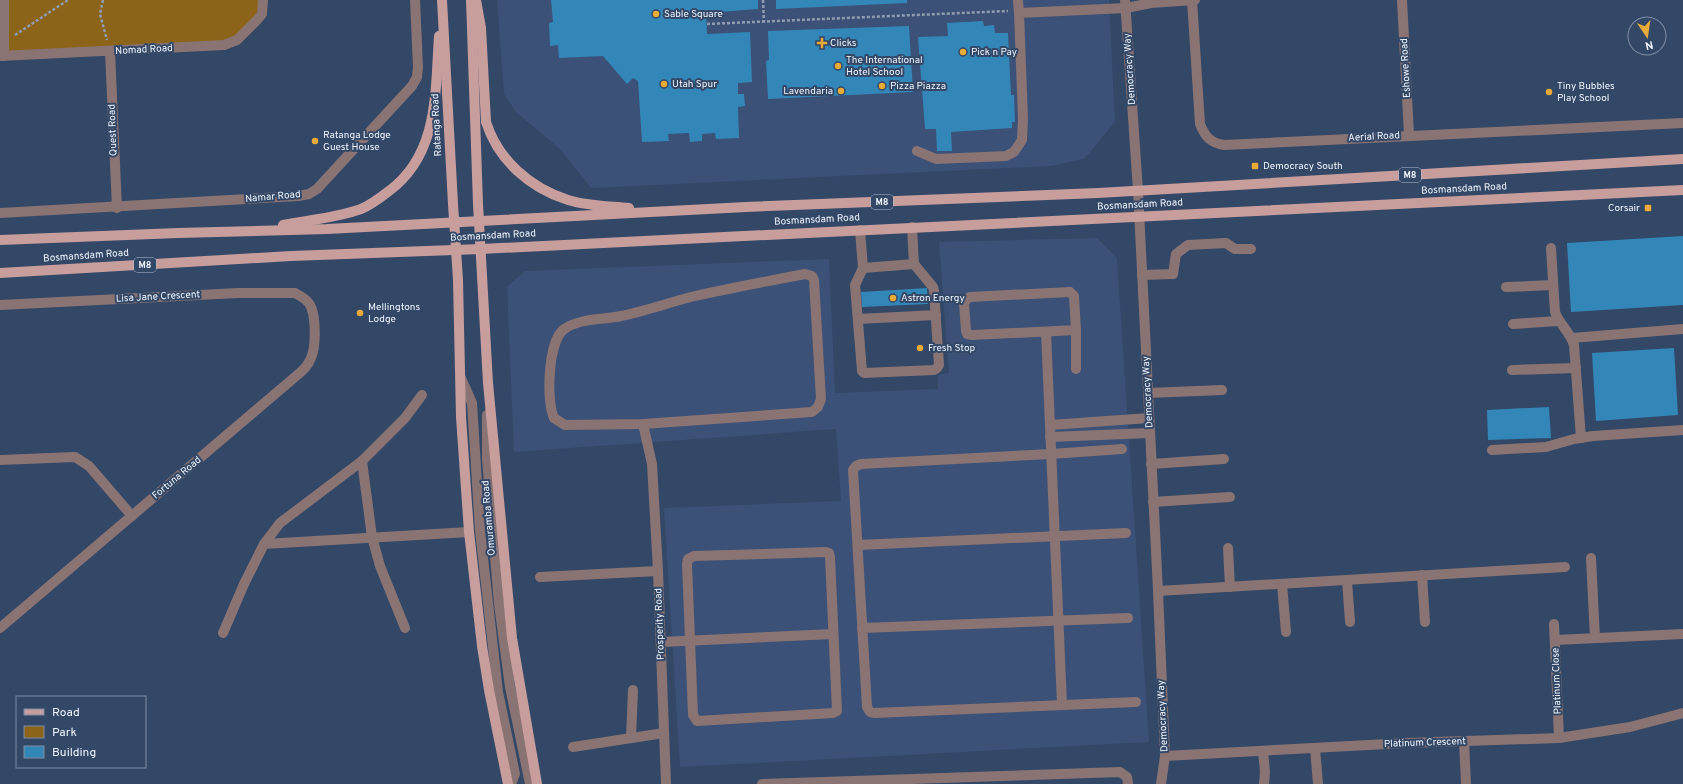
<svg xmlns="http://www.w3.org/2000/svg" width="1683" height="784" font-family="Overpass,sans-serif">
	<rect width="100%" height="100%" fill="#334767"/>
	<g fill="#3b5177">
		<path d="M 497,0 L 1109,0 L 1115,122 L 1084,159 L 1051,166 L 591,188 L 561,150 L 516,112 L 504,94 Z"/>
		<path d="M 1097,238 L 1117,258 L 1149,742 L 680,767 L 664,508 L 841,501 L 836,429 L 514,452 L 507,287 L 525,271 L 829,259 L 835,393 L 938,389 L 938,375 L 949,373 L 939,242 Z"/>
	</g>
	<path fill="#8b641a" d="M 2,0 L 260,0 C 260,17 245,29 234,40 L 4,58 Z"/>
	<g fill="#3386b8">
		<path d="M 551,0 L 758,0 L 758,9 L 706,13 L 707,34 L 750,32 L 752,82 L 738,83 L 738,94 L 744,94 L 745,106 L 738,107 L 739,138 L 716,139 L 715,133 L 702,134 L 702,141 L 690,142 L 689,133 L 668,134 L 669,141 L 642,142 L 638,81 L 633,78 L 627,84 L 603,56 L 559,58 L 558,45 L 550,46 L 549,23 L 553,22 Z"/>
		<path d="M 776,0 L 907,0 L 907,3 L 776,9 Z"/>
		<path d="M 983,21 L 984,26 L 994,25 L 995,33 L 1008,33 L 1011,95 L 1014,95 L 1015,122 L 1012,122 L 1012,128 L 951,132 L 952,151 L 937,151 L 936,129 L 925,129 L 918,37 L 948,36 L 947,23 Z"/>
		<path d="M 909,26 L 913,92 L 768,99 L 766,61 L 769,60 L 768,31 Z"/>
		<path d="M 1683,236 L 1683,305 L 1571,312 L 1567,243 Z"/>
		<path d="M 927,288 L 928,304 L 862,307 L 861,292 Z"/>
		<path d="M 1674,348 L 1678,415 L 1596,421 L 1592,353 Z"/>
		<path d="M 1549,407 L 1551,438 L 1488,440 L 1487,410 Z"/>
	</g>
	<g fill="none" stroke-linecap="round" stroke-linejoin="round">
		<g stroke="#909db1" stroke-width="2.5" stroke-dasharray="3 2" stroke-linecap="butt">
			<path d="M 103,0 L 100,14 L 107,40"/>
			<path d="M 763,0 L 764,22"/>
			<path d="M 707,24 L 1008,11"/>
			<path d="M 15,35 L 68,0"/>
		</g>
		<g stroke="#897373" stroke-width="10">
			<path d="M 4,0 L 4,56"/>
			<path d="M 1018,0 L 1019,13"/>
			<path d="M 1125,0 L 1138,191 L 1158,591 L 1165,756 L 1161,784"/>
			<path d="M 1192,0 L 1200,124 C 1205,137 1211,143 1224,145 L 1683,123"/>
			<path d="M 1402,0 L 1409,135"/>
			<path d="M 110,52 L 117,208"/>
			<path d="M 0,56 L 224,45 L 237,40 L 258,19 L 262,14 L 263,0"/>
			<path d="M 917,151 L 936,159 L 1006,156 L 1014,152 L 1022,140 L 1023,119 L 1019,13 L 1126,8 L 1151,3 L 1195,0"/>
			<path d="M 0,213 L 298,196 L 309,194 L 317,189 L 412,86 L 417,77 L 418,67 L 415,0"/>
			<path d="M 860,230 L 863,268 L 855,285 L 862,371 L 864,373 L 934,370 L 937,368 L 939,365 L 934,291 L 933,287 L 914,264"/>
			<path d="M 1551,248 L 1555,312 C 1560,325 1570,332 1574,345 L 1581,438"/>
			<path d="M 863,268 L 914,264 L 912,227"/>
			<path d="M 805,274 L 812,276 L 814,280 L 821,399 L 818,407 L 812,412 L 643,424 L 565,425 L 554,418 C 546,401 548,343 563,330 C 578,318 603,320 621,316 C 646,311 670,302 695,296 C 731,288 768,281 805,274 Z"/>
			<path d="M 1142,275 L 1173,274 L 1176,254 L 1188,245 L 1226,243 L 1235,249 L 1251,249"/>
			<path d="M 1506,287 L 1553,285"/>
			<path d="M 1070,292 L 1074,296 L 1076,330 L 972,335 L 967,334 L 966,331 L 964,303 L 967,299 L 970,297 Z"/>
			<path d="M 0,305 L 238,293 L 295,293 C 301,296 309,301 311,307 C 316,319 316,347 311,358 C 308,366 302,371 295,377 L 0,628"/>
			<path d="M 858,319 L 936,315"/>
			<path d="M 1513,324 L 1558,321"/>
			<path d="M 1076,330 L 1076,369"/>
			<path d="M 1046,332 L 1062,704"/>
			<path d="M 1572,338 L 1683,329"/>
			<path d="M 1512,370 L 1576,368"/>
			<path d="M 461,378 L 472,403 L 480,531 L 498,692 L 515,774 L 511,784"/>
			<path d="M 1148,393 L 1222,390"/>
			<path d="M 487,415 L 487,459 L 499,604 L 510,687 L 530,784"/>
			<path d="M 643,424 L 652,464 L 658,571 L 666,784"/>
			<path d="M 1050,425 L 1149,418"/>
			<path d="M 1050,437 L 1150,433"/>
			<path d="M 1122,449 L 1051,454 L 861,464 L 856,466 L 853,470 L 867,707 L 870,712 L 874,713 L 1136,702"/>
			<path d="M 1492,450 L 1546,447 L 1574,439 L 1593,436 L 1683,430"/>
			<path d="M 0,460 L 75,457 L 89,466 L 132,516"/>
			<path d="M 362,461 L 372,537 L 380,566 L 405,628"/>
			<path d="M 1151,464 L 1224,459"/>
			<path d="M 1153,502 L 1230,497"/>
			<path d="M 264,544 L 469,532"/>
			<path d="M 858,545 L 1126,533"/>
			<path d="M 1228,548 L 1230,587"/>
			<path d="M 826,552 L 829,553 L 830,557 L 837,711 L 833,713 L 697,721 L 693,715 L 687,564 L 688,559 L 694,556 Z"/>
			<path d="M 1591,558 L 1595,638"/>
			<path d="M 1422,575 L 1425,622"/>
			<path d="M 540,577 L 658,571"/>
			<path d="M 1347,580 L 1350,622"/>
			<path d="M 1282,584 L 1286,632"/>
			<path d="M 1158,591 L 1565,567"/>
			<path d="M 1554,624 L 1559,738"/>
			<path d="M 862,628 L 1128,618"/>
			<path d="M 223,633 L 244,584 L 264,544 L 280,523 L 362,461 L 405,418 L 422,395"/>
			<path d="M 1555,640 L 1683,634"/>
			<path d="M 661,642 L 833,634"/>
			<path d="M 631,738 L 633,690"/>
			<path d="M 1464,741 L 1466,784"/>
			<path d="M 573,747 L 664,733"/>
			<path d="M 1315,748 L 1318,784"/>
			<path d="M 1263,751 L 1265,772 L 1264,784"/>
			<path d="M 1165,756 L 1406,743 L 1559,738 L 1630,727 L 1683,713"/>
			<path d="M 762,784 L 1120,772 L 1127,777 L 1128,784"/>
		</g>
		<g stroke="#c89e9d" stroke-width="10">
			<path d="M 442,0 L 453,204 L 458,280 L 461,417 L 469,532 L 482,646 L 489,690 L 508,784"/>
			<path d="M 471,0 L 478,204 L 488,383 L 512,638 L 537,784"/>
			<path d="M 476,0 L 481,28 L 486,122 C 498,160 530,188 568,200 C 587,206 609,206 629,208"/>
			<path d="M 283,225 C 309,220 336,218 361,209 C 371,205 380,198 389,191 C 439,154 435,93 439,36"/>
			<path d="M 0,240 L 178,233 L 327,229 L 746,207 L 1098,193 L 1683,159"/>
			<path d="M 0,273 L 291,256 L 481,249 L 1683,190"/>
		</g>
	</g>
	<g fill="#e8ab37" stroke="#334767" stroke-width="1.5">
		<circle cx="656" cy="14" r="4"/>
		<path d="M820 37h4v4h4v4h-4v4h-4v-4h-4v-4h4z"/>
		<circle cx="963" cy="52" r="4"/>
		<circle cx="838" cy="66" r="4"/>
		<circle cx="664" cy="84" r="4"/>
		<circle cx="882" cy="86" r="4"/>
		<circle cx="841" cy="91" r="4"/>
		<circle cx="1549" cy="92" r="4"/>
		<circle cx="315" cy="141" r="4"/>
		<rect x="1251" y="162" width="8" height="8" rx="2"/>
		<rect x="1644" y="204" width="8" height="8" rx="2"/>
		<circle cx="893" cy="298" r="4"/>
		<circle cx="360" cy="313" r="4"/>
		<circle cx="920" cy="348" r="4"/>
	</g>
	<g text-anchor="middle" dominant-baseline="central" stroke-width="4" stroke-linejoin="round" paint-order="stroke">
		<g fill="#334767" stroke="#b7c1d0" stroke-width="1">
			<rect x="1399" y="168" width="22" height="14" rx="3"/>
			<rect x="871" y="195" width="22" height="14" rx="3"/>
			<rect x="134" y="258" width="22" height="14" rx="3"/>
		</g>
		<g font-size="9" font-weight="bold" fill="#f0f5fd">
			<text x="1410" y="175">M8</text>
			<text x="882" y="202">M8</text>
			<text x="145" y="265">M8</text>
		</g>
		<g font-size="10" fill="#f0f5fd" stroke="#334767" text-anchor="start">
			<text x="664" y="14">Sable Square</text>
			<text x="830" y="43">Clicks</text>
			<text x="971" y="52">Pick n Pay</text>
			<text x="846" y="60">The International<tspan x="846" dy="12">Hotel School</tspan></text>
			<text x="672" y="84">Utah Spur</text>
			<text x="890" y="86">Pizza Piazza</text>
			<text x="1557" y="86">Tiny Bubbles<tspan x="1557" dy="12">Play School</tspan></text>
			<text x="833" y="91" text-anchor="end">Lavendaria</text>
			<text x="323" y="135">Ratanga Lodge<tspan x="323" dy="12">Guest House</tspan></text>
			<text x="1263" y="166">Democracy South</text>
			<text x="1640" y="208" text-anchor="end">Corsair</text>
			<text x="901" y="298">Astron Energy</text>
			<text x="368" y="307">Mellingtons<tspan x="368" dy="12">Lodge</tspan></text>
			<text x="928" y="348">Fresh Stop</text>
		</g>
		<g font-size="10" fill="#f0f5fd" stroke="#334767">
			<text transform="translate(144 50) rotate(-3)">Nomad Road</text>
			<text transform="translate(1406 68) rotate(-93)">Eshowe Road</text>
			<text transform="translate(1130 69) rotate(-94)">Democracy Way</text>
			<text transform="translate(437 125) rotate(-93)">Ratanga Road</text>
			<text transform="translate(113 130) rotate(-92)">Quest Road</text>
			<text transform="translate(1374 137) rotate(-3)">Aerial Road</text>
			<text transform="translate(1464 189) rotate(-3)">Bosmansdam Road</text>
			<text transform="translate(273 197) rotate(-5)">Namar Road</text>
			<text transform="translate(1140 205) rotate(-3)">Bosmansdam Road</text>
			<text transform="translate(817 220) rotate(-3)">Bosmansdam Road</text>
			<text transform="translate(493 236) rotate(-3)">Bosmansdam Road</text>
			<text transform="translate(86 256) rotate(-4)">Bosmansdam Road</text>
			<text transform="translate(158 297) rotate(-3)">Lisa Jane Crescent</text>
			<text transform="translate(1148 392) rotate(-93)">Democracy Way</text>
			<text transform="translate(177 478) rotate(-40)">Fortuna Road</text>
			<text transform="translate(489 518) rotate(-95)">Omuramba Road</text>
			<text transform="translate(660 624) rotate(-92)">Prosperity Road</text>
			<text transform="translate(1557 681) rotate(-92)">Platinum Close</text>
			<text transform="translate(1163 716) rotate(-93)">Democracy Way</text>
			<text transform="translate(1425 743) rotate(-2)">Platinum Crescent</text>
		</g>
	</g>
	<rect x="16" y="696" width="130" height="72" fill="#334767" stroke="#7f8da3"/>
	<rect x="24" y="709" width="20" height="6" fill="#c89e9d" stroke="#7f8da3"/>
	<text x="52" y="716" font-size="12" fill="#f0f5fd">Road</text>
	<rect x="24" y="726" width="20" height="12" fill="#8b641a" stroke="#7f8da3"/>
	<text x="52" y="736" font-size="12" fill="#f0f5fd">Park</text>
	<rect x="24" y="746" width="20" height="12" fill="#3386b8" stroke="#7f8da3"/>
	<text x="52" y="756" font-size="12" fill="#f0f5fd">Building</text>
	<g transform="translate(1647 36) rotate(167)"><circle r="19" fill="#334767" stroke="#7f8da3"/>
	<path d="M0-3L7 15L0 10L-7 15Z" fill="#e8ab37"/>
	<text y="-6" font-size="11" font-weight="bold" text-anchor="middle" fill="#f0f5fd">N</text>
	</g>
</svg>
